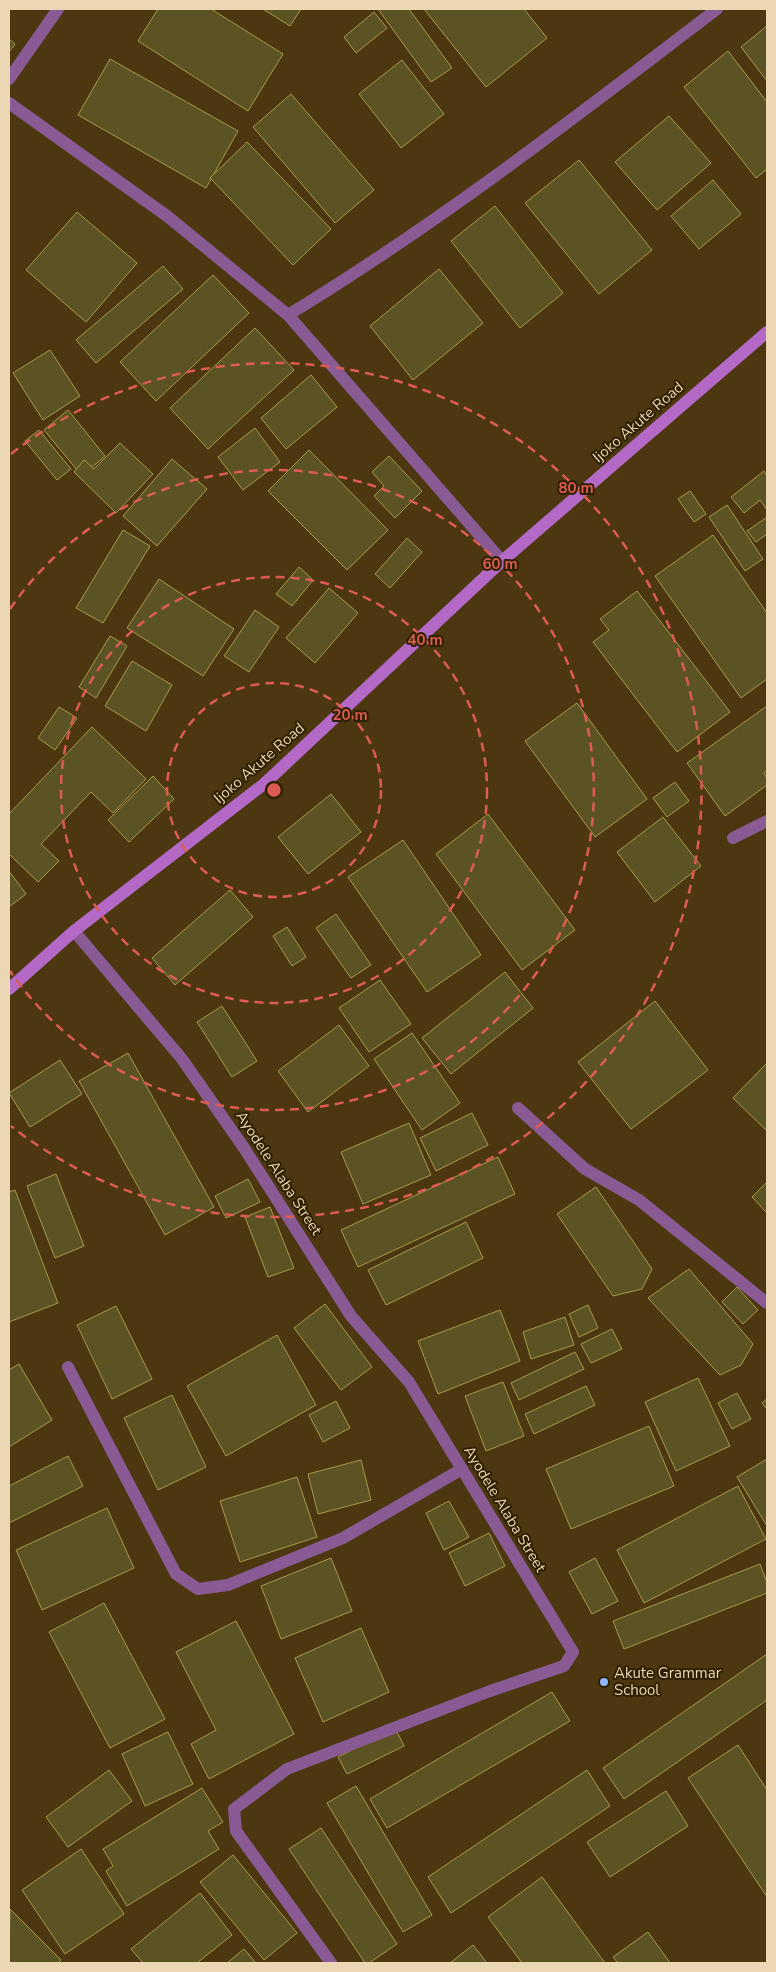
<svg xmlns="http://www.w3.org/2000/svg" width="776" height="1972" font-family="'Nunito Sans',sans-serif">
	<rect width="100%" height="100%" fill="#4c3711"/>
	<g fill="#5c5325" stroke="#a89a4c">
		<path d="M 158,9 L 211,9 L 283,54 L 248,111 L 138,41 Z"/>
		<path d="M 263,9 L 301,9 L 290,26 Z"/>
		<path d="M 378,9 L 409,9 L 452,68 L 431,82 Z"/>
		<path d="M 424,9 L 524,9 L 547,38 L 486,87 Z"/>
		<path d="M 374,12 L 387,28 L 356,53 L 344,37 Z"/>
		<path d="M 767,26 L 767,81 L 741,47 Z"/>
		<path d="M 9,39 L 15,44 L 9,52 Z"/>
		<path d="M 728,51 L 767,102 L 767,169 L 756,178 L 684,87 Z"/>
		<path d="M 110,59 L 238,131 L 206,188 L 78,115 Z"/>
		<path d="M 402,60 L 444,114 L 401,148 L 359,94 Z"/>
		<path d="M 291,94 L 374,190 L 335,223 L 253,127 Z"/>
		<path d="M 669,116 L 711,163 L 657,210 L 615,162 Z"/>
		<path d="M 247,142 L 331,229 L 293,265 L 210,178 Z"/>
		<path d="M 579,160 L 652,250 L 599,294 L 525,203 Z"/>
		<path d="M 713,180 L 741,214 L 699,249 L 671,216 Z"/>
		<path d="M 495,206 L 563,293 L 520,328 L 451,241 Z"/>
		<path d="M 77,212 L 137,263 L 86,322 L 26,270 Z"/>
		<path d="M 163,266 L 183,289 L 96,363 L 76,340 Z"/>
		<path d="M 439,269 L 483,323 L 413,380 L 370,326 Z"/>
		<path d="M 213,275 L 249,313 L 156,401 L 120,362 Z"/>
		<path d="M 255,328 L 294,370 L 208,449 L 170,408 Z"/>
		<path d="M 50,350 L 80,396 L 43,420 L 13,373 Z"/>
		<path d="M 311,375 L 337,407 L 286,449 L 261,418 Z"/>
		<path d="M 68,410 L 105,456 L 82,476 L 44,430 Z"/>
		<path d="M 255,428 L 280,462 L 243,490 L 218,457 Z"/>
		<path d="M 39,430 L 71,469 L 57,480 L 25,441 Z"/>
		<path d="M 120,443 L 153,474 L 116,513 L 74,472 L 84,460 L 94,469 Z"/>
		<path d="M 309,450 L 388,530 L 347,570 L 268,491 Z"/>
		<path d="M 389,456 L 422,491 L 395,518 L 374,496 L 384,486 L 372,472 Z"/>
		<path d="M 172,459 L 207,489 L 157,546 L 123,516 Z"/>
		<path d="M 764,471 L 767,476 L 767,510 L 760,500 L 744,513 L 731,497 Z"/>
		<path d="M 690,491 L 706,514 L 694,522 L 678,499 Z"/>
		<path d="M 727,505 L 763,559 L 745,571 L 709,517 Z"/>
		<path d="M 767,517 L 767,534 L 756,542 L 747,531 Z"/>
		<path d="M 123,530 L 150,546 L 103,623 L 76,608 Z"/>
		<path d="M 713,535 L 767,613 L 767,679 L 741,698 L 655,576 Z"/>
		<path d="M 407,538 L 422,552 L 390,588 L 375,574 Z"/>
		<path d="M 299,567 L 313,580 L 292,606 L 276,594 Z"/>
		<path d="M 159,579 L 234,629 L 203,676 L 127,628 Z"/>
		<path d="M 329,588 L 358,613 L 315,663 L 286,638 Z"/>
		<path d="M 637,591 L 730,712 L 677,752 L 593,642 L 609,630 L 600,619 Z"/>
		<path d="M 255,610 L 279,627 L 249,672 L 224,656 Z"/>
		<path d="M 110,636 L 127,646 L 96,698 L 79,687 Z"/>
		<path d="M 132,661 L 172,685 L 146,731 L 105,706 Z"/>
		<path d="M 577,703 L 647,799 L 595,837 L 525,741 Z"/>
		<path d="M 767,706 L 767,771 L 764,773 L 767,778 L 767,785 L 725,816 L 687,763 Z"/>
		<path d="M 59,707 L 77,718 L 55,750 L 38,738 Z"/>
		<path d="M 92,727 L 146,779 L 113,813 L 91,792 L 41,844 L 59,861 L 38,882 L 9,854 L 9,814 Z"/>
		<path d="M 153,776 L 174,799 L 129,842 L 108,820 Z"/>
		<path d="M 675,782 L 689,801 L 667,817 L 653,798 Z"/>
		<path d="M 331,794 L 361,832 L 308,874 L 278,837 Z"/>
		<path d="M 488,814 L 575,930 L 522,970 L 436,854 Z"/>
		<path d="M 663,817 L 701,866 L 655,902 L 617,852 Z"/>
		<path d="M 403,840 L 481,955 L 427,992 L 348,877 Z"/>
		<path d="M 9,871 L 26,894 L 9,907 Z"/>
		<path d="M 230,890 L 253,917 L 175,985 L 152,958 Z"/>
		<path d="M 336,914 L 371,965 L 351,978 L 316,928 Z"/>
		<path d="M 287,927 L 306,957 L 292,966 L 273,936 Z"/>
		<path d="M 505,972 L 533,1008 L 451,1074 L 422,1038 Z"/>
		<path d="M 380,980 L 411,1024 L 369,1052 L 339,1008 Z"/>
		<path d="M 655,1001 L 708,1070 L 631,1129 L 578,1062 Z"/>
		<path d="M 222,1006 L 257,1061 L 232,1077 L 197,1022 Z"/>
		<path d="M 339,1025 L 369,1066 L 308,1112 L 278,1071 Z"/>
		<path d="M 412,1033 L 460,1103 L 422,1130 L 374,1059 Z"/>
		<path d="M 128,1053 L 214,1207 L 165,1235 L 79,1081 Z"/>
		<path d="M 60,1060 L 82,1094 L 30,1127 L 9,1093 Z"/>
		<path d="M 767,1063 L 767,1131 L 733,1098 Z"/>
		<path d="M 472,1113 L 488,1145 L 436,1171 L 420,1138 Z"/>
		<path d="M 409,1123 L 431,1175 L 363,1204 L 341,1152 Z"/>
		<path d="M 498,1157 L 515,1194 L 358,1267 L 341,1230 Z"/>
		<path d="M 56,1174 L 84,1246 L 55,1258 L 27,1186 Z"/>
		<path d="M 248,1179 L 260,1202 L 226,1218 L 215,1196 Z"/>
		<path d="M 767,1182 L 767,1213 L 752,1197 Z"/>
		<path d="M 596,1187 L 652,1269 L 642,1289 L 613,1296 L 557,1214 Z"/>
		<path d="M 15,1190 L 58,1303 L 9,1322 L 9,1192 Z"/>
		<path d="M 270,1207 L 294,1268 L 268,1277 L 245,1217 Z"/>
		<path d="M 466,1222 L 483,1258 L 386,1305 L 368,1270 Z"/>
		<path d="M 689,1269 L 753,1344 L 741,1365 L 720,1375 L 648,1298 Z"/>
		<path d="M 737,1287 L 758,1310 L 743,1324 L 722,1302 Z"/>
		<path d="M 325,1304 L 372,1367 L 341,1390 L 294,1328 Z"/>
		<path d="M 588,1305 L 598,1328 L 579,1337 L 569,1314 Z"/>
		<path d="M 116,1306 L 152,1379 L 112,1399 L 77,1325 Z"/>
		<path d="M 500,1310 L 520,1361 L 438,1394 L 418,1341 Z"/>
		<path d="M 565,1317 L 574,1345 L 531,1359 L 523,1332 Z"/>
		<path d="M 612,1329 L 622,1349 L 591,1363 L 581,1344 Z"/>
		<path d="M 277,1335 L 316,1405 L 226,1456 L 187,1386 Z"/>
		<path d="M 575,1352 L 584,1369 L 519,1400 L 511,1383 Z"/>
		<path d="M 19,1364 L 52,1420 L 9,1447 L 9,1370 Z"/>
		<path d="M 698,1378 L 730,1446 L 676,1471 L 645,1402 Z"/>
		<path d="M 503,1382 L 524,1436 L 486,1451 L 465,1396 Z"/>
		<path d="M 586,1386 L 595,1405 L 534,1434 L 525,1414 Z"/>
		<path d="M 737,1393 L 751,1419 L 732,1429 L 718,1403 Z"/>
		<path d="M 172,1395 L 206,1467 L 158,1490 L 124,1418 Z"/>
		<path d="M 767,1399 L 767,1409 L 762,1403 Z"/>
		<path d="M 336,1401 L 350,1428 L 323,1442 L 309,1415 Z"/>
		<path d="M 649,1426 L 674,1486 L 571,1529 L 546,1469 Z"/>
		<path d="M 68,1456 L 83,1486 L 9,1523 L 9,1486 Z"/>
		<path d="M 767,1459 L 767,1526 L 737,1477 Z"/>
		<path d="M 361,1460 L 371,1500 L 318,1514 L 308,1474 Z"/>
		<path d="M 297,1477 L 317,1537 L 240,1562 L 220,1501 Z"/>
		<path d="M 738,1486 L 766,1539 L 644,1603 L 617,1550 Z"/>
		<path d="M 449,1501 L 469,1537 L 444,1550 L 426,1513 Z"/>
		<path d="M 107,1508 L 134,1568 L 42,1610 L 16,1550 Z"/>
		<path d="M 489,1533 L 505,1566 L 465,1586 L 449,1553 Z"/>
		<path d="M 331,1558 L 352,1611 L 281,1639 L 261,1586 Z"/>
		<path d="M 595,1558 L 618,1601 L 592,1614 L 569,1572 Z"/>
		<path d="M 760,1564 L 767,1583 L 767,1593 L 624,1649 L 613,1621 Z"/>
		<path d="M 104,1603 L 165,1719 L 110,1748 L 49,1632 Z"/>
		<path d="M 236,1621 L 294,1734 L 209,1779 L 191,1744 L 216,1730 L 176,1652 Z"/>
		<path d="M 361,1628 L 389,1692 L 323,1722 L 295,1658 Z"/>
		<path d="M 767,1654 L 767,1700 L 624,1799 L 603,1768 Z"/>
		<path d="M 552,1692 L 570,1721 L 387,1828 L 370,1799 Z"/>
		<path d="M 395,1728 L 404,1746 L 347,1774 L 338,1757 Z"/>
		<path d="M 168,1732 L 193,1784 L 145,1806 L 122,1754 Z"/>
		<path d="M 738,1745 L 767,1790 L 767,1897 L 688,1778 Z"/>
		<path d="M 109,1770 L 132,1801 L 68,1847 L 46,1817 Z"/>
		<path d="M 587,1770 L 610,1806 L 451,1913 L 428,1877 Z"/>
		<path d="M 356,1786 L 432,1915 L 403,1932 L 327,1803 Z"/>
		<path d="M 202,1788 L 223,1822 L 208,1831 L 219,1849 L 127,1906 L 106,1871 L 113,1866 L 103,1849 Z"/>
		<path d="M 666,1791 L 688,1826 L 610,1877 L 587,1842 Z"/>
		<path d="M 321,1828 L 397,1944 L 369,1963 L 365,1963 L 289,1849 Z"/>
		<path d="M 81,1849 L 124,1914 L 65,1954 L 22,1890 Z"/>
		<path d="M 233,1855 L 297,1933 L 264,1960 L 200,1882 Z"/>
		<path d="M 542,1877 L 605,1963 L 522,1963 L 488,1917 Z"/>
		<path d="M 200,1893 L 232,1935 L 197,1963 L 143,1963 L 131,1949 Z"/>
		<path d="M 10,1909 L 61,1960 L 58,1963 L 9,1963 Z"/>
		<path d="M 648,1932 L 670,1963 L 618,1963 L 613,1957 Z"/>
		<path d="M 473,1945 L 487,1963 L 450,1963 Z"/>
		<path d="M 244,1949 L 256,1963 L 227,1963 Z"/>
	</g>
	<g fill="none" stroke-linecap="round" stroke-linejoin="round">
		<path stroke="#895a94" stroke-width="12" d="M 518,1108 L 585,1169 L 639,1200 L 767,1303"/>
		<g stroke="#895a94" stroke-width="12">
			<path d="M 9,79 L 58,9"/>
			<path d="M 9,103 L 167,216 L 288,315 L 502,561"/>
			<path d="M 288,315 C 439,223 577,116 717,9"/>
			<path d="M 733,838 L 767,821"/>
			<path d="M 74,931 L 182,1059 L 244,1148 L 351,1316 L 409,1382 L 573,1652 L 564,1666 L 490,1691 L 287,1769 L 234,1809 L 236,1831 L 331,1963"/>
			<path d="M 68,1367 L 176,1574 L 198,1589 L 228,1585 L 343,1538 L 462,1469"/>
		</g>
		<path stroke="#b369c5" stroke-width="12" d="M 9,989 L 74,931 L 264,784 L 502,561 L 767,332"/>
	</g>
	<g fill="none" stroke="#dd5c52" stroke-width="2.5" stroke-dasharray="9 6">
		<circle cx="274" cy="790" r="107"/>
		<circle cx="274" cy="790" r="213"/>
		<path d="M10 609A320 320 0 1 1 10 971"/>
		<path d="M11 454A427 427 0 1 1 11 1126"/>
	</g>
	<circle fill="#8eb9fd" stroke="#2f1f01" stroke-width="2" cx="604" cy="1682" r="5"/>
	<g text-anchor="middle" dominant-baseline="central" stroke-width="4" stroke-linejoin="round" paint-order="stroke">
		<g font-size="15" fill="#ecd7b5" stroke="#2f1f01">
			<text transform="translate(638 422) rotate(-41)">Ijoko Akute Road</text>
			<text transform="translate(259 763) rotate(-41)">Ijoko Akute Road</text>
			<text transform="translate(279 1173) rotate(57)">Ayodele Alaba Street</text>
			<text transform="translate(505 1509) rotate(59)">Ayodele Alaba Street</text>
		</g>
		<g font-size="15" fill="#ecd7b5" stroke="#2f1f01" text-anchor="start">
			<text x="614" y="1673">Akute Grammar<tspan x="614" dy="17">School</tspan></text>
		</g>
	</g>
	<circle cx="274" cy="790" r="8" fill="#dd5c52" stroke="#2f1f01" stroke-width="2.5"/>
	<g font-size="15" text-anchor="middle" font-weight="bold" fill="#dd5c52" stroke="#2f1f01" stroke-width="4" stroke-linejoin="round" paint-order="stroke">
		<text x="576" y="493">80 m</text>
		<text x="500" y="569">60 m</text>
		<text x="425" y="645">40 m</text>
		<text x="350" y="720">20 m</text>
	</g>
	<rect width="776" height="1972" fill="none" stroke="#ecd7b5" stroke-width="20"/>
</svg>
